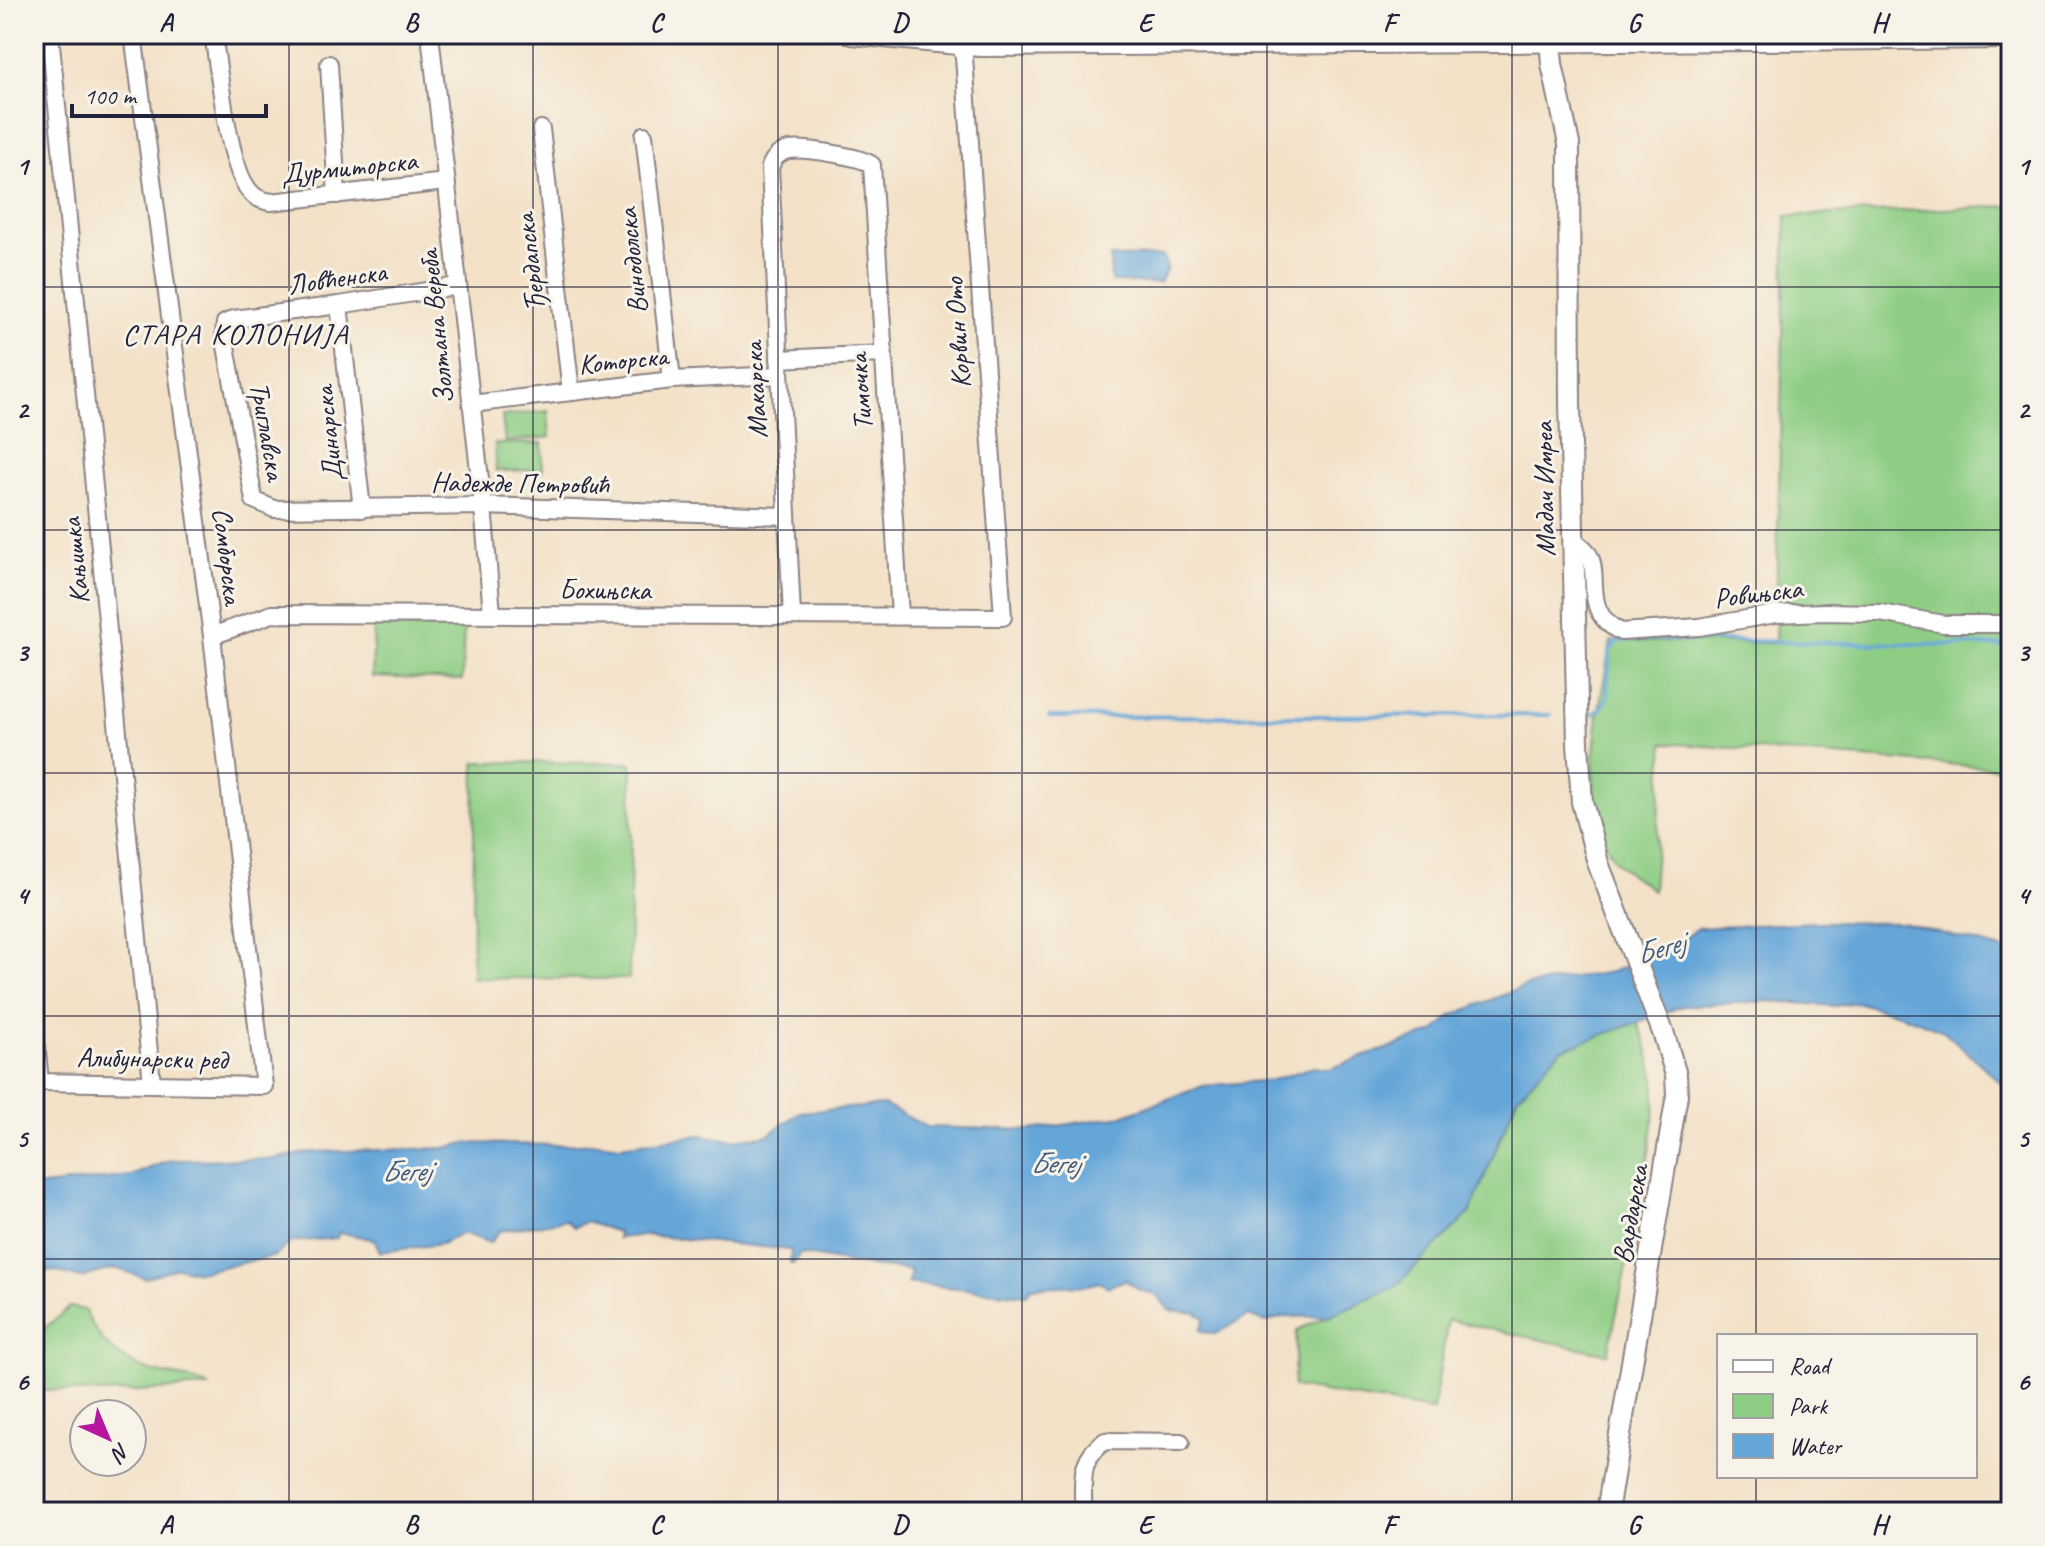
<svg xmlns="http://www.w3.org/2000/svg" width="2045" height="1546" font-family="Caveat,sans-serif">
	<rect width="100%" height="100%" fill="#f7f3e8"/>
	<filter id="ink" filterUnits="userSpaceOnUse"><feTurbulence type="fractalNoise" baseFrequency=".0125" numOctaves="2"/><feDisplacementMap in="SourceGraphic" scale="16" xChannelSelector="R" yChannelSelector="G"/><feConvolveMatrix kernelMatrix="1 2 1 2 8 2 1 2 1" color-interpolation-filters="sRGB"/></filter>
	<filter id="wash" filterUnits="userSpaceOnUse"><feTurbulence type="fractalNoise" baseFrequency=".006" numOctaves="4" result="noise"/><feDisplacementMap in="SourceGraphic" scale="32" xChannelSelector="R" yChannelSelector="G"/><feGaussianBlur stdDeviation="1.8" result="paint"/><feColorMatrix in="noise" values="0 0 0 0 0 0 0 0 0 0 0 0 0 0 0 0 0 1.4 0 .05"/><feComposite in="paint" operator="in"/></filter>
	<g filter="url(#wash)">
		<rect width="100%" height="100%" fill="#f3e1c8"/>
		<g fill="#8ece84" stroke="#587860" stroke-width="2">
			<path d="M 2011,206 L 2011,769 L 1664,743 L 1653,890 C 1641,881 1622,871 1614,859 C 1576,799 1600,706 1611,641 L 1775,643 L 1786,216 Z"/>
			<path d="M 548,411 L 550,437 L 505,442 L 502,416 Z"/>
			<path d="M 542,443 L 543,470 L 496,471 L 495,444 Z"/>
			<path d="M 374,626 L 464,628 L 462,680 L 372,677 Z"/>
			<path d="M 475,762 L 632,763 L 629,979 L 472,978 Z"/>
			<path d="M 1637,1022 L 1645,1039 L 1655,1079 L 1655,1111 L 1647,1167 L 1608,1354 L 1448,1320 L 1433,1410 L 1293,1387 L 1297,1330 L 1395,1287 L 1470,1213 L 1517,1097 L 1560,1050 Z"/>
			<path d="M 70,1307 L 85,1310 C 96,1338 118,1360 148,1370 C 170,1378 186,1374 209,1387 L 105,1393 L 34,1389 L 34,1337 Z"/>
		</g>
		<g fill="#65a6d9" stroke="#44648a" stroke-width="2">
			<path d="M 1163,256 L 1167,268 L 1160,283 L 1111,282 L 1110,257 Z"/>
			<path d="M 1818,922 L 1903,923 L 2002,949 L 2011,960 L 2011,1092 L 1944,1031 L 1905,1016 L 1856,1002 L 1835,1006 L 1769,1001 L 1683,1006 L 1560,1050 L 1517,1097 L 1470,1213 L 1395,1287 L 1328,1316 L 1283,1317 L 1266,1322 L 1248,1316 L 1215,1334 L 1200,1330 L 1205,1319 L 1197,1313 L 1169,1310 L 1157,1295 L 1140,1290 L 1125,1280 L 1108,1287 L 1099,1282 L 1089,1285 L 1031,1287 L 1026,1295 L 908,1283 L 911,1270 L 861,1265 L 800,1254 L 793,1264 L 790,1263 L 791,1250 L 646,1235 L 617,1238 L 618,1232 L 586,1222 L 574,1227 L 566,1220 L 499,1231 L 490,1243 L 463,1233 L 441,1244 L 380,1252 L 375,1240 L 339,1232 L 337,1238 L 291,1242 L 275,1256 L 198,1272 L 178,1267 L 145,1278 L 115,1268 L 81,1278 L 55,1271 L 34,1273 L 34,1187 L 131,1176 L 170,1160 L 272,1159 L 312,1152 L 445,1148 L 466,1143 L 557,1145 L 599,1143 L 620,1146 L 700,1135 L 733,1140 L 768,1135 L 800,1112 L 884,1105 L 927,1127 L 1030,1130 L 1122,1116 L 1203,1086 L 1272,1080 L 1313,1067 L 1329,1069 L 1434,1032 L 1451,1016 L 1525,986 L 1611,972 L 1672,948 L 1698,928 Z"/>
		</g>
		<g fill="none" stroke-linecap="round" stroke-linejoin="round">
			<g stroke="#65a6d9" stroke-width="4">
				<path d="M 1592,715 L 1602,707 L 1607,697 L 1609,652 L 1617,641 L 1638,639 L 2011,646"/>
				<path d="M 1049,717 L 1550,715"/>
			</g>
		</g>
	</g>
	<g filter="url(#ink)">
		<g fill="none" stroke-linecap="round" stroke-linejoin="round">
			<g stroke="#8a8282" stroke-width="20">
				<g id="minor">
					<path d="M 50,34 L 152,1083"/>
					<path d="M 213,34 C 219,70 228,159 246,186 C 253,197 259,200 271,202 L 446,182"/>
					<path d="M 430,34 L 483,506 L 492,614"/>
					<path d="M 329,64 L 337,195"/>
					<path d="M 541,129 L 571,392"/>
					<path d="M 644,135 L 672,380"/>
					<path d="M 458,286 L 339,305 L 234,319 L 225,323 L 224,335 L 254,500 L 274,509 L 483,506 L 787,516"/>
					<path d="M 339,305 L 362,509"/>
					<path d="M 779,359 L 883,354"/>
					<path d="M 471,404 L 672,380 L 780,375"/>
					<path d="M 1573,545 L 1579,544 C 1610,565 1574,608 1621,632 L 1699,627 L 1776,614 L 1824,612 L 1880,613 L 1944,624 L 2011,624"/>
					<path d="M 792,615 L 770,167 C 773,159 779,152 789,150 C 805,148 860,156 872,165 L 900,616"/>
					<path d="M 212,636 L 272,614 L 1003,617 L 964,57 L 958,35"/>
					<path d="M 34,1022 L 40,1082 L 264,1086 L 212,636 L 133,34"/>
					<path d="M 1083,1512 C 1084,1482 1077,1460 1105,1441 L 1181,1442"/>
				</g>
			</g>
			<g stroke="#8a8282" stroke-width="24">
				<g id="tertiary">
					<path d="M 852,34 L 980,46 L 2011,38"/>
					<path d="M 1550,39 L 1552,64 L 1569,144 L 1570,402 L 1578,744 L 1582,802 L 1598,863 L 1664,1035 L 1676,1075 L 1677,1095 L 1607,1512"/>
				</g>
			</g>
			<use href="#minor" stroke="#fff" stroke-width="16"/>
			<use href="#tertiary" stroke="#fff" stroke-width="20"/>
		</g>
	</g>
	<path fill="none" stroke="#22223b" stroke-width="2" stroke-opacity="0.55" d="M 289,34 L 289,1512M 533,34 L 533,1512M 778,34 L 778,1512M 1022,34 L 1022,1512M 1267,34 L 1267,1512M 1512,34 L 1512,1512M 1756,34 L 1756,1336M 34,287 L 2011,287M 34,530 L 2011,530M 34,773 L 2011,773M 34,1016 L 2011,1016M 34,1259 L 2011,1259M 1756,1476 L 1756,1512"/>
	<g text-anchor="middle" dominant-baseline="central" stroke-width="6" stroke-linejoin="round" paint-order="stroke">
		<g font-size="28" fill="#22223b" stroke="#f7f3e8">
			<text transform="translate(349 167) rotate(-6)">Дурмиторска</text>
			<text transform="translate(632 261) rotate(-96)">Винодолска</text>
			<text transform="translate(530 263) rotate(-97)">Ђердапска</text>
			<text transform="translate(337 278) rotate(-8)">Ловћенска</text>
			<text transform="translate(436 327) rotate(-96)">Золтана Вереба</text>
			<text transform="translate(957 333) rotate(-94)">Корвин Ото</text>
			<text transform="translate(623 360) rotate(-6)">Которска</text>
			<text transform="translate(755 390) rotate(-93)">Макарска</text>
			<text transform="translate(860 392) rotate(-94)">Тимочка</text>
			<text transform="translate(268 431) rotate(80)">Триглавска</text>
			<text transform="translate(328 434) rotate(-96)">Динарска</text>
			<text transform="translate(520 483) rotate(1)">Надежде Петровић</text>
			<text transform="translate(1544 489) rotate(-91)">Мадач Имреа</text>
			<text transform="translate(228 556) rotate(83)">Сомборска</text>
			<text transform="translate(75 561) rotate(-96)">Кањишка</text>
			<text x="605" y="589">Бохињска</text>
			<text transform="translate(1758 593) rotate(-7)">Ровињска</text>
			<text transform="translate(152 1058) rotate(1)">Алибунарски ред</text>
			<text transform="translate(1630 1214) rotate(-80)">Вардарска</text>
		</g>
		<g font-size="30" letter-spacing="2" fill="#22223b" stroke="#f7f3e8">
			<text x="236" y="334">СТАРА КОЛОНИЈА</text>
		</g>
		<g font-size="30" font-style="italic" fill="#3d577a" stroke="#f7f3e8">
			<text transform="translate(1660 948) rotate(-17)">Бегеј</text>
			<text x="1055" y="1163">Бегеј</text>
			<text transform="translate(406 1171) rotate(-2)">Бегеј</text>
		</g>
	</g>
	<rect width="2045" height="1546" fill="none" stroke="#f7f3e8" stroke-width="88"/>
	<rect x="1717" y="1334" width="260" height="144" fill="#f7f3e8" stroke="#a29fa3" stroke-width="2"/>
	<rect x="1733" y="1360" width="40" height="12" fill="#ffffff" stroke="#a29fa3" stroke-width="2"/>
	<text x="1789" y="1374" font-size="24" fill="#22223b">Road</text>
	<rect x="1733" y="1394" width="40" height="24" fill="#8ece84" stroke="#a29fa3" stroke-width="2"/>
	<text x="1789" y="1414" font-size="24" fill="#22223b">Park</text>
	<rect x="1733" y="1434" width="40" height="24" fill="#65a6d9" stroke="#a29fa3" stroke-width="2"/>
	<text x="1789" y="1454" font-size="24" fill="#22223b">Water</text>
	<g transform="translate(108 1438) rotate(136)"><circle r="38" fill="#f7f3e8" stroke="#a29fa3" stroke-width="2"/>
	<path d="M0-6L14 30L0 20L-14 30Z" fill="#b5179e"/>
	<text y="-12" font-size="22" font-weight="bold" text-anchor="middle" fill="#22223b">N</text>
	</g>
	<path d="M72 104v12h194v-12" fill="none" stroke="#22223b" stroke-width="4"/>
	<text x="84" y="104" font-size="24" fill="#22223b" stroke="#f7f3e8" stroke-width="6" paint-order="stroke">100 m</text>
	<rect x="44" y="44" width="1957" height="1458" fill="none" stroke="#22223b" stroke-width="3"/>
	<g font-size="26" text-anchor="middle" font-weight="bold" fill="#22223b">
		<text x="166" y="31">A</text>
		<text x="411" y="31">B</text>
		<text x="656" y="31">C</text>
		<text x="900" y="31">D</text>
		<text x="1145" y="31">E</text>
		<text x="1389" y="31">F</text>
		<text x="1634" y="31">G</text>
		<text x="1879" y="31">H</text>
		<text x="22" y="175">1</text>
		<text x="2023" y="175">1</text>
		<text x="22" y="418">2</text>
		<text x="2023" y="418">2</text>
		<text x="22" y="661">3</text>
		<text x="2023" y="661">3</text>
		<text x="22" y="904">4</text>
		<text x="2023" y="904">4</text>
		<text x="22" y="1147">5</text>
		<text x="2023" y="1147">5</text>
		<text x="22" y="1390">6</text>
		<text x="2023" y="1390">6</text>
		<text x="166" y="1533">A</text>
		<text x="411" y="1533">B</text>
		<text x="656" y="1533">C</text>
		<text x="900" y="1533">D</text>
		<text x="1145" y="1533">E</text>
		<text x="1389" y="1533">F</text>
		<text x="1634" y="1533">G</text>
		<text x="1879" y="1533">H</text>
	</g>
</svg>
